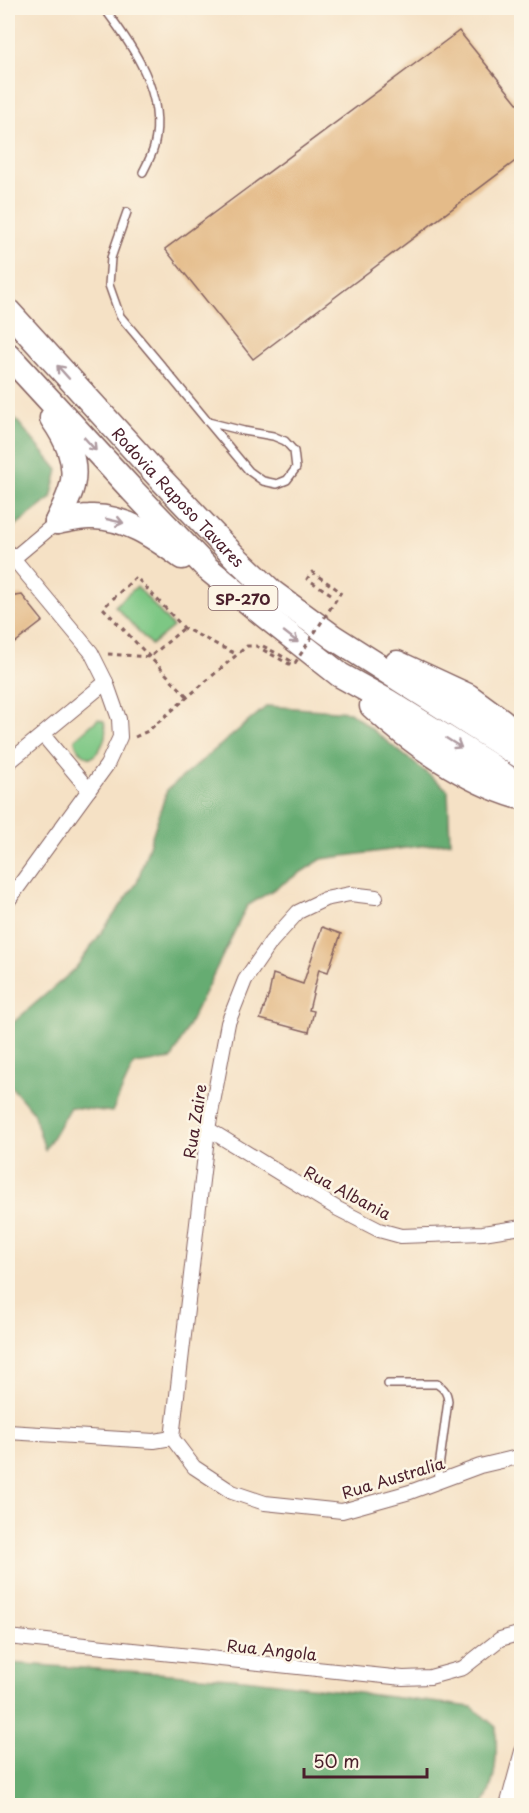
<svg xmlns="http://www.w3.org/2000/svg" width="529" height="1813" font-family="'Playpen Sans',sans-serif">
	<rect width="100%" height="100%" fill="#fcf5e5"/>
	<filter id="ink" filterUnits="userSpaceOnUse"><feTurbulence type="fractalNoise" baseFrequency=".0167" numOctaves="2"/><feDisplacementMap in="SourceGraphic" scale="12" xChannelSelector="R" yChannelSelector="G"/><feConvolveMatrix kernelMatrix="1 2 1 2 8 2 1 2 1" color-interpolation-filters="sRGB"/></filter>
	<filter id="wash" filterUnits="userSpaceOnUse"><feTurbulence type="fractalNoise" baseFrequency=".008" numOctaves="4" result="noise"/><feDisplacementMap in="SourceGraphic" scale="24" xChannelSelector="R" yChannelSelector="G"/><feGaussianBlur stdDeviation="1.35" result="paint"/><feColorMatrix in="noise" values="0 0 0 0 0 0 0 0 0 0 0 0 0 0 0 0 0 1.4 0 .05"/><feComposite in="paint" operator="in"/></filter>
	<g filter="url(#wash)">
		<rect width="100%" height="100%" fill="#f5e1c5"/>
		<g fill="#7dc784" stroke="#647358" stroke-width="1.5">
			<path d="M 137,586 L 173,627 L 151,645 L 115,606 Z"/>
			<path d="M 98,719 L 104,721 C 109,735 102,750 91,758 C 82,754 75,749 75,739 Z"/>
		</g>
		<g fill="#66ac72" stroke="#58664e" stroke-width="1.5">
			<path d="M 8,410 L 58,470 L 51,498 L 10,530 L 8,527 Z"/>
			<path d="M 267,706 L 350,712 L 448,790 L 450,842 L 322,859 L 247,906 L 172,1059 L 134,1064 L 112,1112 L 70,1107 L 45,1150 L 33,1112 L 8,1083 L 8,1027 L 75,969 L 137,883 L 167,790 Z"/>
			<path d="M 8,1663 L 245,1679 L 472,1707 L 496,1727 C 497,1754 497,1781 483,1805 L 8,1805 Z"/>
		</g>
		<g id="blocks">
			<g fill="#e4bb89">
				<path d="M 459,31 L 522,109 L 522,156 L 253,359 L 165,249 Z"/>
				<path d="M 22,595 L 43,621 L 8,648 L 8,597 Z"/>
				<path d="M 322,927 L 341,934 L 328,972 L 319,969 L 309,1010 L 314,1011 L 309,1032 L 260,1019 L 269,994 L 273,974 L 303,984 Z"/>
			</g>
		</g>
	</g>
	<g filter="url(#ink)">
		<use href="#blocks" fill-opacity="0" stroke="#866361" stroke-width="1.5"/>
		<g fill="none" stroke-linecap="round" stroke-linejoin="round">
			<g stroke="#866361" stroke-width="10">
				<g id="service">
					<path d="M 104,8 C 133,46 167,95 154,147 C 152,155 147,164 143,172"/>
					<path d="M 127,212 L 111,258 L 109,285 L 120,316 L 171,377 L 208,422 L 249,471 L 263,481 L 277,484 L 287,480 L 296,468 L 294,451 L 285,441 L 273,436 L 244,431 L 208,422"/>
					<path d="M 388,1384 L 437,1384 C 445,1389 447,1393 448,1401 L 437,1482"/>
				</g>
			</g>
			<g stroke="#866361" stroke-width="16">
				<g id="minor">
					<path d="M 8,552 L 91,652 L 106,682 L 119,719 L 120,737 L 107,765 L 8,901"/>
					<path d="M 8,563 L 57,522"/>
					<path d="M 43,735 L 89,790"/>
					<path d="M 8,763 L 106,682"/>
					<path d="M 208,1129 L 338,1209 L 379,1230 L 401,1236 L 483,1233 L 522,1227"/>
					<path d="M 8,1432 L 154,1441 L 172,1438 L 194,1467 L 232,1492 L 265,1503 L 342,1511 L 410,1492 L 480,1466 L 522,1456"/>
					<path d="M 172,1438 L 208,1129 L 228,1023 L 245,980 L 271,942 L 298,912 L 325,899 L 350,894 L 376,897"/>
					<path d="M 8,1637 L 403,1678 L 430,1677 L 463,1668 L 500,1639 L 522,1633"/>
					<path d="M 507,1806 L 522,1751"/>
					<path d="M 521,1806 L 522,1783"/>
				</g>
			</g>
			<g stroke="#866361" stroke-width="27">
				<g id="motorway">
					<path id="s1" d="M 8,311 L 159,477 L 235,557 L 273,593 L 333,637 L 522,757"/>
					<path d="M 8,355 L 133,491 L 208,569 L 264,615 L 340,675 L 387,701 L 488,764 L 522,788"/>
					<path d="M 52,418 C 66,438 78,461 72,486 C 69,498 62,511 57,522"/>
					<path d="M 57,522 C 68,520 79,517 89,517 C 124,515 156,538 182,557"/>
					<path d="M 397,663 L 468,696 L 502,721 L 522,740"/>
					<path d="M 372,706 C 410,742 466,781 517,796"/>
				</g>
			</g>
			<g stroke="#866361" stroke-width="3" stroke-dasharray="4.5 4.5" stroke-linecap="butt">
				<path d="M 331,594 L 307,579 L 312,572 L 341,592"/>
				<path d="M 108,654 L 150,657 L 184,628"/>
				<path d="M 187,696 L 103,608 L 136,577 L 184,628 L 236,654"/>
				<path d="M 135,737 L 148,731 L 247,646 L 256,646 L 289,664 L 290,661"/>
			</g>
			<use href="#service" stroke="#fff" stroke-width="7"/>
			<use href="#minor" stroke="#fff" stroke-width="14"/>
			<use href="#motorway" stroke="#fff" stroke-width="24"/>
			<path stroke="#866361" stroke-width="3" stroke-dasharray="4.5 4.5" stroke-linecap="butt" d="M 263,646 L 295,663 L 341,592"/>
		</g>
		<defs><path id="oneway-shaft" d="M-6 0H5M1.5-3L5.5 0L1.5 3" fill="none" stroke-width="1.6" stroke-linecap="round" stroke-linejoin="round" transform="scale(1.5)"/></defs>
		<g stroke="#ae9aa0">
			<use href="#oneway-shaft" transform="translate(63 372) rotate(-132)"/>
			<use href="#oneway-shaft" transform="translate(90 444) rotate(48)"/>
			<use href="#oneway-shaft" transform="translate(115 521) rotate(13)"/>
			<use href="#oneway-shaft" transform="translate(291 637) rotate(38)"/>
			<use href="#oneway-shaft" transform="translate(454 743) rotate(32)"/>
		</g>
	</g>
	<g text-anchor="middle" dominant-baseline="central" stroke-width="5" stroke-linejoin="round" paint-order="stroke">
		<rect fill="#fcf5e5" stroke="#7f5f63" stroke-width="1.5" x="208.5" y="586" width="69" height="24" rx="4.5"/>
		<g font-size="15" font-weight="bold" fill="#4a1f2b">
			<text x="243" y="598">SP-270</text>
		</g>
		<g font-size="16" fill="#4a1f2b" stroke="#fcf5e5">
			<text stroke="none"><textPath href="#s1" startOffset="252">Rodovia Raposo Tavares</textPath></text>
			<text transform="translate(194 1121) rotate(-81)">Rua Zaire</text>
			<text transform="translate(348 1192) rotate(28)">Rua Albania</text>
			<text transform="translate(393 1477) rotate(-17)">Rua Australia</text>
			<text transform="translate(272 1649) rotate(6)">Rua Angola</text>
		</g>
	</g>
	<rect width="529" height="1813" fill="none" stroke="#fcf5e5" stroke-width="30"/>
	<path d="M304 1768v9h123v-9" fill="none" stroke="#4a1f2b" stroke-width="3"/>
	<text x="313" y="1768" font-size="18" fill="#4a1f2b" stroke="#fcf5e5" stroke-width="4.5" paint-order="stroke">50 m</text>
</svg>
